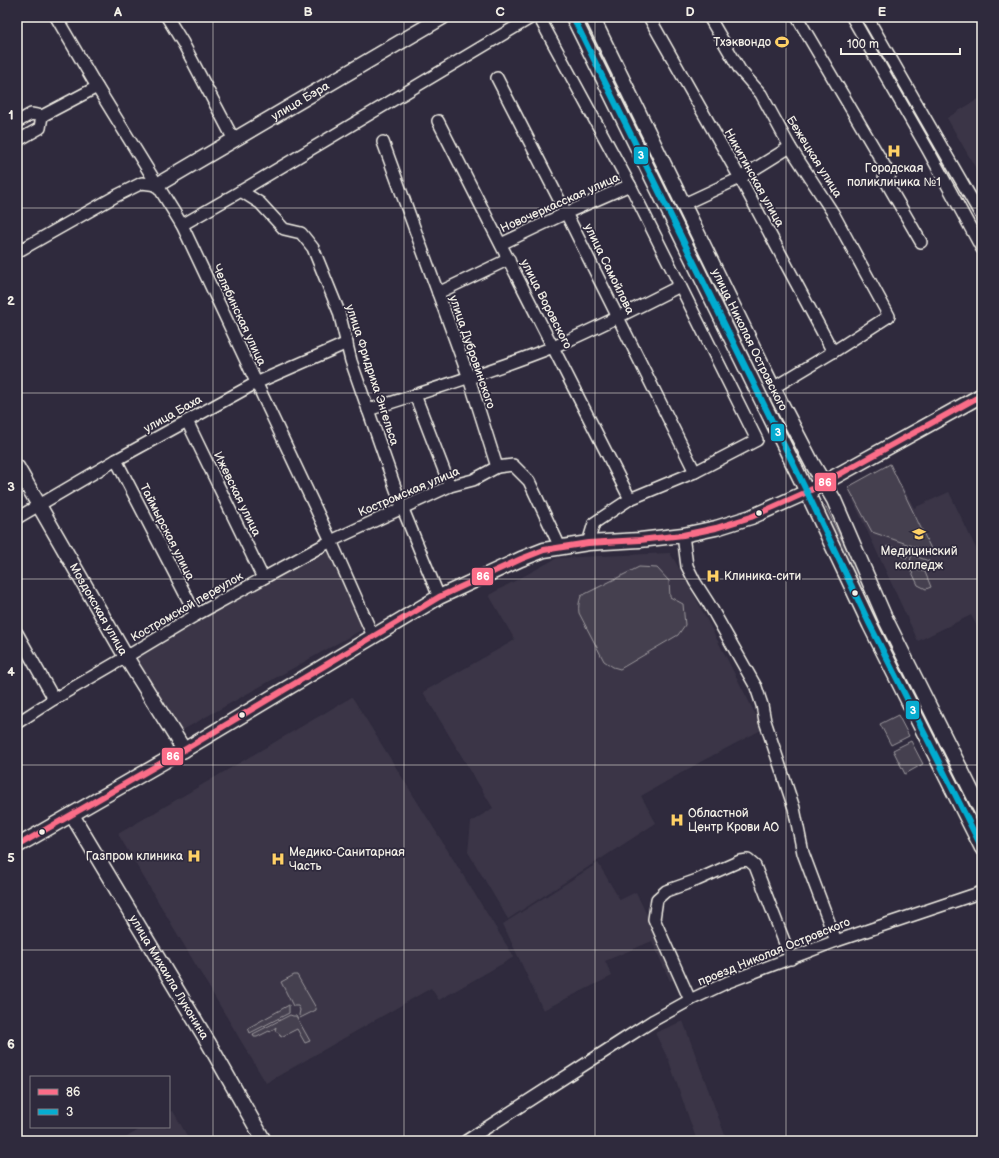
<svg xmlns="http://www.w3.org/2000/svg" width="999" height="1158" font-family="'Balsamiq Sans',sans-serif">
	<rect width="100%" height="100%" fill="#2f2a3d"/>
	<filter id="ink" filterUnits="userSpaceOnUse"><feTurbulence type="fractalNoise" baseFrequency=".025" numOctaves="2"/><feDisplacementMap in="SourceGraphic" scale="8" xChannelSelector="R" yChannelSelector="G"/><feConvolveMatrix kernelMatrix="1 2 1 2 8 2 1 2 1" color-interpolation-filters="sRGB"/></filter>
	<g filter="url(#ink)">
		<g fill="#3b3647">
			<path d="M 982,97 L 982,179 L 947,118 Z"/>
			<path d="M 890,463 L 914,508 L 949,492 L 982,561 L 982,626 L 978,628 L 971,615 L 918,641 L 847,487 Z"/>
			<path d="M 327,547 L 363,629 L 179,732 L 133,660 Z"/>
			<path d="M 670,553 L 689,585 L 763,729 L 702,761 L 641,796 L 656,823 L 508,919 L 468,852 L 471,822 L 493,808 L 423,692 L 515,640 L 489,595 L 557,558 Z"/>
			<path d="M 352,697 L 514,957 L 439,1000 L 431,988 L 266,1083 L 118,834 Z"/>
			<path d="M 598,863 L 620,900 L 636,892 L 676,978 L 670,981 L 652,941 L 605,961 L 612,976 L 543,1010 L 503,924 Z"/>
			<path d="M 683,1021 L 727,1141 L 697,1141 L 669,1061 L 655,1033 Z"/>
			<path d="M 173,1111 L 190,1141 L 120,1141 L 144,1127 L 169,1127 L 169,1113 Z"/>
		</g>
		<g fill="#454050" stroke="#9c989c">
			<path d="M 576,17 L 585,17 L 810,474 L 808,478 Z"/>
			<path d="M 890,464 L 933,553 L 872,532 L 848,487 Z"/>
			<path d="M 821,504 L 824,505 L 827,509 L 869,596 L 870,599 L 868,602 L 866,602 L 819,506 Z"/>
			<path d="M 889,546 L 908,552 L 907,558 L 888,551 L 886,547 Z"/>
			<path d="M 912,555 L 929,561 L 927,568 L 910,561 Z"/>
			<path d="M 909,566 L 925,572 L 931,587 L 926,589 L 918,585 Z"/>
			<path d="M 639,567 L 657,568 L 669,581 L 670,597 L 683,604 L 685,625 L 678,635 L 620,669 L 613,667 L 604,661 L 579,613 C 578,607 579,602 581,596 Z"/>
			<path d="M 888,637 L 891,639 L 982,825 L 982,841 L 885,639 Z"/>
			<path d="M 898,715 L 909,736 L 891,745 L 880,724 Z"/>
			<path d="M 911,741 L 923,764 L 905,774 L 893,750 Z"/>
			<path d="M 294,975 L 297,975 L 316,1008 L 316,1010 L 300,1018 L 299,1015 L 300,1010 L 298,1006 L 293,1006 L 281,982 Z"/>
			<path d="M 289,1005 L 289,1013 L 250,1033 L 248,1028 Z"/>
			<path d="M 290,1015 L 293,1016 L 296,1016 L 310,1041 L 305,1043 L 297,1029 L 281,1037 L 279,1033 L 275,1031 L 276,1027 L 270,1032 L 269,1031 L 257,1037 L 254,1037 L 253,1034 Z"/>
		</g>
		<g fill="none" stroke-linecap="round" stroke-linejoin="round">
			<g stroke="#f4f1e8" stroke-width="14">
				<g id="minor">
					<path d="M 56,17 L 97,87 L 182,225 L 331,541 L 373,636"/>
					<path d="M 167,17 L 183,43 L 234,140"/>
					<path d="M 539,17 L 630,185 L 757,440 L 695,472 L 630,499 L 594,523 L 588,543"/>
					<path d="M 649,17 L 740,178 L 833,352"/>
					<path d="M 709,17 L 740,70 L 761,94 L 790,147 L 833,213 L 889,316 L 833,352 L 773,388"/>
					<path d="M 797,17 L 890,175"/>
					<path d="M 852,17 L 928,150 L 982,249"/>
					<path d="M 867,17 L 982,217"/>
					<path d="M 497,78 L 566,213 L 695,472"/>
					<path d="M 438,121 L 630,499"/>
					<path d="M 17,122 L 31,114 L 42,116"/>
					<path d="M 17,141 L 40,128 L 42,116 L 97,87"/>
					<path d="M 383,142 L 469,378 L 497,467 L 513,465 L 529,481 L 560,547"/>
					<path d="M 884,178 L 921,242"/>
					<path d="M 241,191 L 260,203 L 284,229 L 301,233 L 313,248 L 339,312 L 351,361 L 402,507 L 439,597"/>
					<path d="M 684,204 L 740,178 L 790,147"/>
					<path d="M 182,225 L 241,191 L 532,17"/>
					<path d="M 501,244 L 566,213 L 630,185"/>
					<path d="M 17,252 L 116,196 L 142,183 L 157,185"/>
					<path d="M 438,293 L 509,259"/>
					<path d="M 415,395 L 450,486"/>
					<path d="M 368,410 C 430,390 493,371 553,347 C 596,329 638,307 680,286"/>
					<path d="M 187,421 L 263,578"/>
					<path d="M 116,460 L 196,615"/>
					<path d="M 17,518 L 116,460 L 256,383 L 347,343"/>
					<path d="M 683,535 L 687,566 L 695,582 L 709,604 L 756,687 L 762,705 L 765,721 L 794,808 L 803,853 L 836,941"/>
					<path d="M 17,633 L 54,699"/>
					<path d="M 17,723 L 54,699 L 126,657 L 196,615 L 331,541 L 450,486 L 473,480 L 497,467"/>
					<path d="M 690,1000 L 654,919 L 657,899 L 666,891 L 697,880 L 740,861 L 748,860 L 755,866 L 791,959"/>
					<path d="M 466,1141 L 618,1043 L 654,1020 L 690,1000 L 728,982 L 836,941 L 982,892"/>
				</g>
			</g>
			<g stroke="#f4f1e8" stroke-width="17">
				<g id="major">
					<path d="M 573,17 L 807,492 L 870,625 L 982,848"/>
					<path id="s1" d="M 592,17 L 773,388 L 812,463 L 834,500 L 885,618 L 982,812"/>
					<path id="s2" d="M 157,185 L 443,17"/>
					<path id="s3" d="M 17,467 L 126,657 L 184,750"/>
					<path id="s4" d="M 72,815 L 208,1042 L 264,1141"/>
					<path d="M 17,846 L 184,750 L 439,597 L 521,559 L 544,550 L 588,543 L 640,540 L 683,535 L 716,528 L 751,517 L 807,492 L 836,476 L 982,395"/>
				</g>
			</g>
			<use href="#minor" stroke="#2f2a3d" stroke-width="11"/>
			<use href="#major" stroke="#2f2a3d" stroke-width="14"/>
			<g stroke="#2f2a3d" stroke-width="9">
				<path id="bus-1" d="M 17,846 L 184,750 L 439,597 L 521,559 L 544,550 L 588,543 L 640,540 L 683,535 L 716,528 L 751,517 L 807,492 L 836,476 L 982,395"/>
			</g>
			<g stroke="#2f2a3d" stroke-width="9">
				<path id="bus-2" d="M 573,17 L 807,492 L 870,625 L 982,848"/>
			</g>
			<use href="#bus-1" stroke="#fb6d88" stroke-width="6"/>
			<use href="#bus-2" stroke="#06acd0" stroke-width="6"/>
		</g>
	</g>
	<path fill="none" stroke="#f4f1e8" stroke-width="1" stroke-opacity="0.55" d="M 213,17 L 213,1141M 404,17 L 404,1141M 595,17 L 595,1141M 786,17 L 786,1141M 17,208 L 982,208M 17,393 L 982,393M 17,579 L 982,579M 17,765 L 982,765M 17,950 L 982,950"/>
	<defs>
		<g id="stadium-bare" transform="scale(1.08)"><path d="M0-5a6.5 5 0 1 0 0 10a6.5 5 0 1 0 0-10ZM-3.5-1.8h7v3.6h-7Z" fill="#ffd166" stroke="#2f2a3d" stroke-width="2.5" paint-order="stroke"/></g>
		<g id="hospital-bare" transform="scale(1.08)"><path d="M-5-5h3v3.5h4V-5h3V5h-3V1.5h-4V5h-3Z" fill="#ffd166" stroke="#2f2a3d" stroke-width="2.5" paint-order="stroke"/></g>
		<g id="university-bare" transform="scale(1.08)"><path d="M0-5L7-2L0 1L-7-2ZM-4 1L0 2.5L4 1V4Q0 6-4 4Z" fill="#ffd166" stroke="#2f2a3d" stroke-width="2.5" paint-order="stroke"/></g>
	</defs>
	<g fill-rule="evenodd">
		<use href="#stadium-bare" x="782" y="42"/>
		<use href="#hospital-bare" x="894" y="151"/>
		<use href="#university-bare" x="919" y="534"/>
		<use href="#hospital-bare" x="713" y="576"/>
		<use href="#hospital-bare" x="677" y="820"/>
		<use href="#hospital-bare" x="194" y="856"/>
		<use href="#hospital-bare" x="278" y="859"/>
	</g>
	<g fill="#f4f1e8" stroke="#2f2a3d" stroke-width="1.5">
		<circle cx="759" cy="513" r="3.5"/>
		<circle cx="855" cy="593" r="3.5"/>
		<circle cx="242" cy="715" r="3.5"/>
		<circle cx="42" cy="832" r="3.5"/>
	</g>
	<g text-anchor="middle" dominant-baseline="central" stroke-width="3.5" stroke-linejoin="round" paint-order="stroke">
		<g font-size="12" fill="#f4f1e8" stroke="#2f2a3d" text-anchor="start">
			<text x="771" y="42" text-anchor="end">Тхэквондо</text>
			<text x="894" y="168" text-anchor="middle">Городская<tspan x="894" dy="14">поликлиника №1</tspan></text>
			<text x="919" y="551" text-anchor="middle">Медицинский<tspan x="919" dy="14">колледж</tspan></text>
			<text x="724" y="576">Клиника-сити</text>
			<text x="688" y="813">Областной<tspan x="688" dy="14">Центр Крови АО</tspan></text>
			<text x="289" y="852">Медико-Санитарная<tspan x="289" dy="14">Часть</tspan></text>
			<text x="183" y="856" text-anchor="end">Газпром клиника</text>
		</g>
		<g font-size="12" fill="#f4f1e8" stroke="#2f2a3d">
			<text stroke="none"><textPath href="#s2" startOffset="166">улица Бэра</textPath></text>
			<text transform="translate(814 157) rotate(58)">Бежецкая улица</text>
			<text transform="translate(754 178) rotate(61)">Никитинская улица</text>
			<text transform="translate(560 203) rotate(-24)">Новочеркасская улица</text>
			<text transform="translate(609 269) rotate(64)">улица Самойлова</text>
			<text transform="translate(546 304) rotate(63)">улица Воровского</text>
			<text transform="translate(239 315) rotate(65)">Челябинская улица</text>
			<text stroke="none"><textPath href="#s1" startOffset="359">улица Николая Островского</textPath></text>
			<text transform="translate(472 352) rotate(71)">улица Дубровинского</text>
			<text transform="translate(372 375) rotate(72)">улица Фридриха Энгельса</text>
			<text transform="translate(173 414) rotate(-29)">улица Баха</text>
			<text transform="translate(409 492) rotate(-23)">Костромская улица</text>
			<text transform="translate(237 494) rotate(64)">Ижевская улица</text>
			<text transform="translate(167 532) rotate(63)">Таймырская улица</text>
			<text transform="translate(187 607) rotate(-30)">Костромской переулок</text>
			<text stroke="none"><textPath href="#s3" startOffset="164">Моздокская улица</textPath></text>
			<text transform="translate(774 952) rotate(-22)">проезд Николая Островского</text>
			<text stroke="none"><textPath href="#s4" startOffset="189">улица Михаила Луконина</textPath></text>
		</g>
	</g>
	<g stroke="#2f2a3d" stroke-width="1.5">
		<rect x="633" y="146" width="16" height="19" rx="4" fill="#06acd0"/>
		<rect x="770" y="423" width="15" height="19" rx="4" fill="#06acd0"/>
		<rect x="814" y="472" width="23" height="20" rx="4" fill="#fb6d88"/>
		<rect x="471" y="567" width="23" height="19" rx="4" fill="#fb6d88"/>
		<rect x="905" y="700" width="15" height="20" rx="4" fill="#06acd0"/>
		<rect x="161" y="747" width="23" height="19" rx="4" fill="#fb6d88"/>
	</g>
	<g font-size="11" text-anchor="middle" font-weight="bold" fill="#fff">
		<text x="641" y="159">3</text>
		<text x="778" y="436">3</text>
		<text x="825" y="486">86</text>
		<text x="483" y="580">86</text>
		<text x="913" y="714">3</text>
		<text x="173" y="760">86</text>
	</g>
	<rect width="999" height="1158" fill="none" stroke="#2f2a3d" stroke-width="44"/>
	<rect x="30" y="1076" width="140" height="52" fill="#2f2a3d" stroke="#7e7a81"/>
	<rect x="38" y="1089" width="20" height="6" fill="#fb6d88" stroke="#7e7a81"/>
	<text x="66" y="1096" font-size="12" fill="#f4f1e8">86</text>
	<rect x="38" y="1109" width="20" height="6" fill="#06acd0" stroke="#7e7a81"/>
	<text x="66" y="1116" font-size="12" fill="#f4f1e8">3</text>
	<path d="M841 48v6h119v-6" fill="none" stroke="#f4f1e8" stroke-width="2"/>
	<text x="847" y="48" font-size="12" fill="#f4f1e8" stroke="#2f2a3d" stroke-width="3" paint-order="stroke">100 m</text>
	<rect x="22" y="22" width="955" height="1114" fill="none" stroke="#f4f1e8" stroke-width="1.5"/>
	<g font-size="13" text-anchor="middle" font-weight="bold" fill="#f4f1e8">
		<text x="118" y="16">A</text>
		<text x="308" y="16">B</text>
		<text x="500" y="16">C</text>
		<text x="690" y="16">D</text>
		<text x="882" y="16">E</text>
		<text x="11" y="119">1</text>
		<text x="11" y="305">2</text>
		<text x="11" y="491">3</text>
		<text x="11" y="676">4</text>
		<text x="11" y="862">5</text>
		<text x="11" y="1048">6</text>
	</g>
</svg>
